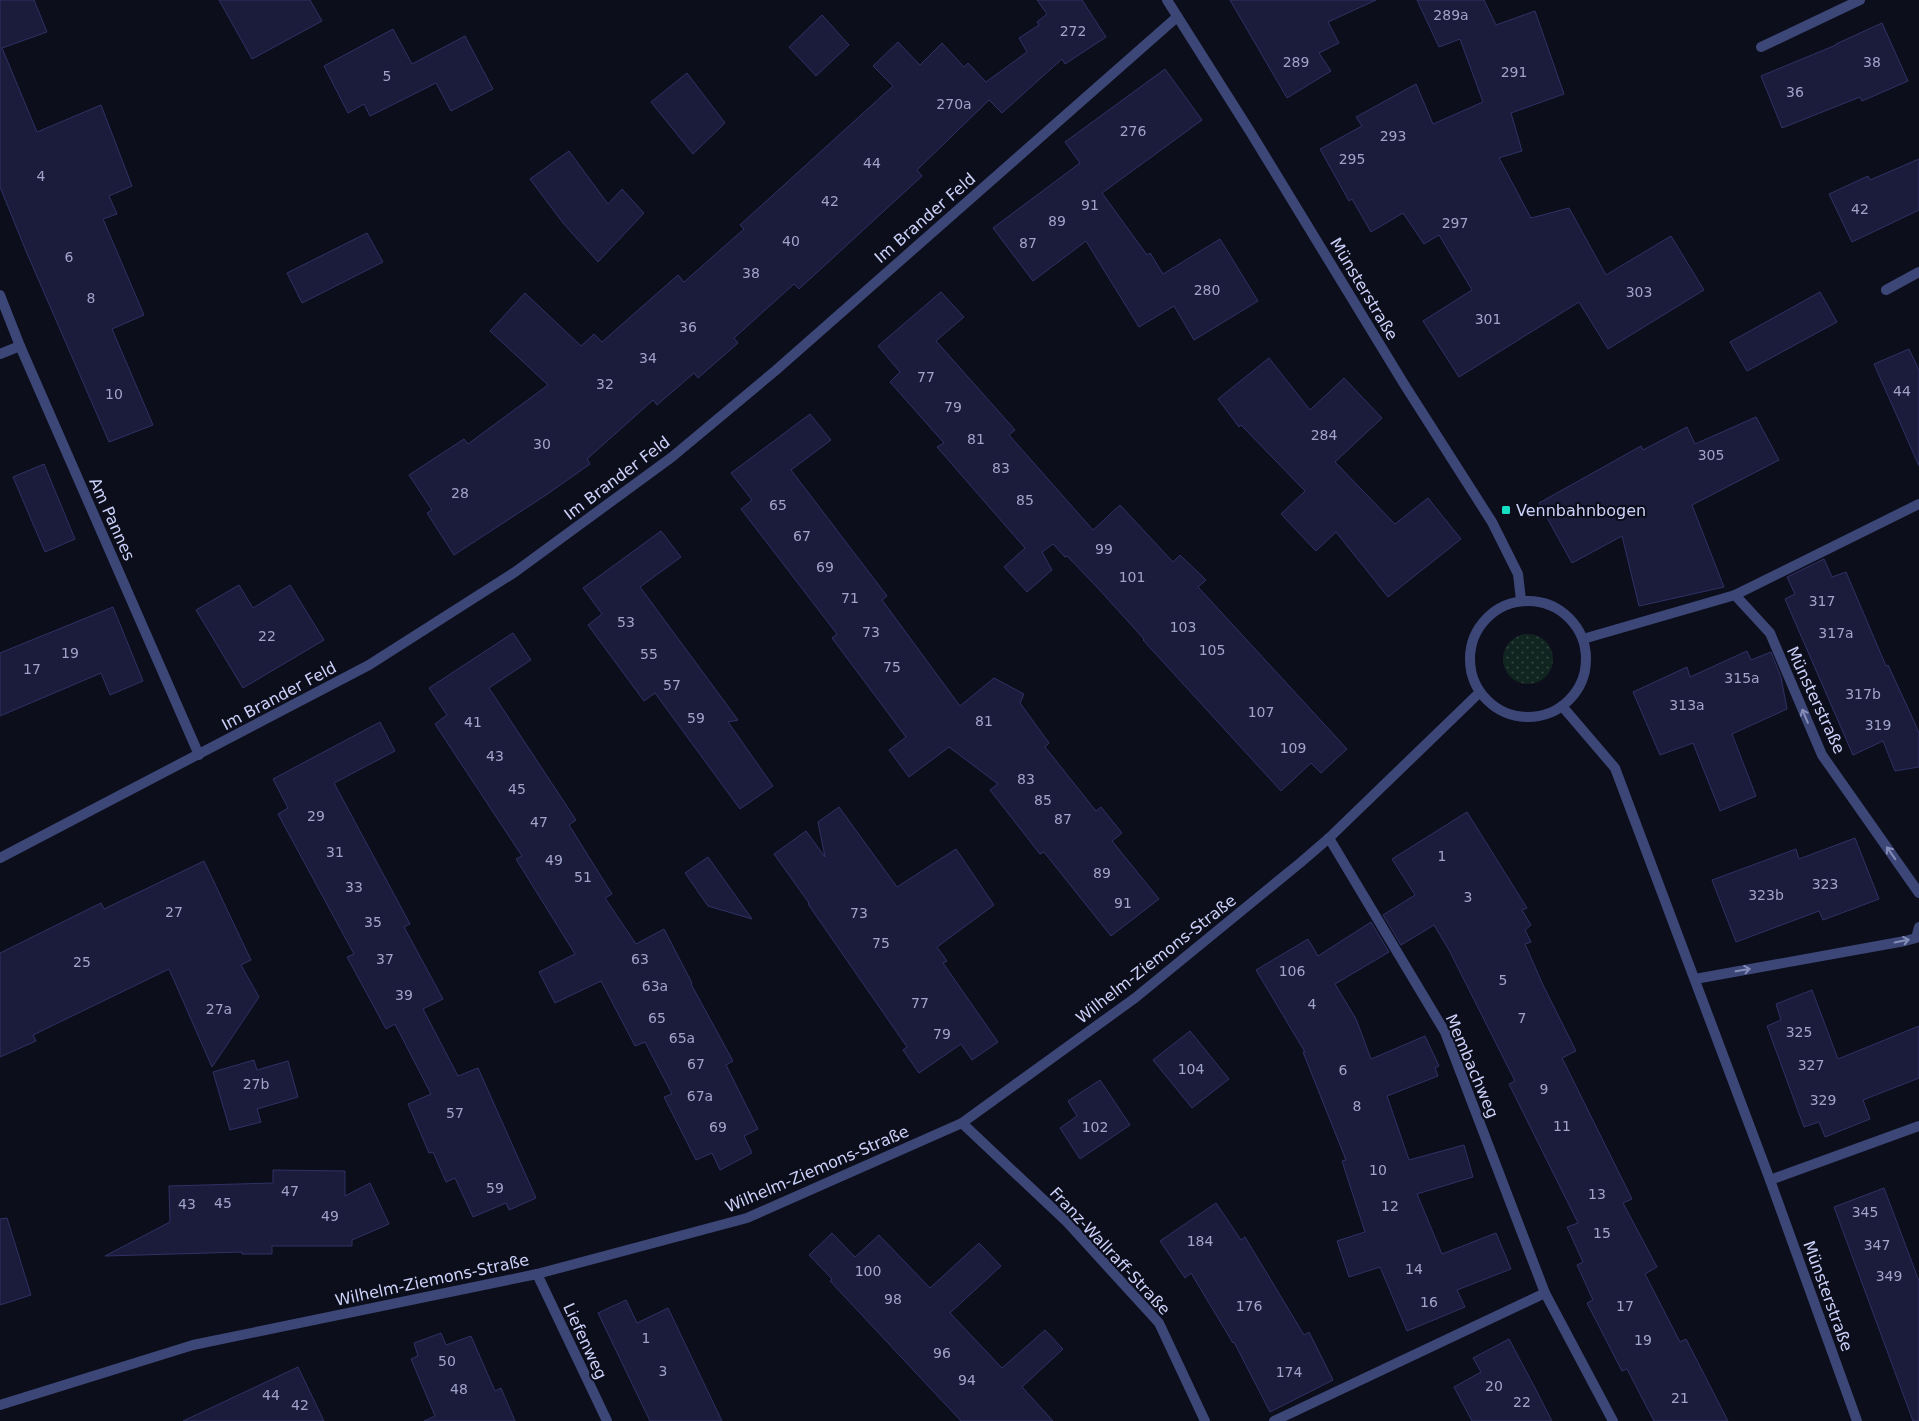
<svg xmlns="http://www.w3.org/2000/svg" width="1919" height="1421" font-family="'DejaVu Sans',sans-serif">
	<defs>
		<pattern id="grass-dots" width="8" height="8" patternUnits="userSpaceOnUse" patternTransform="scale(1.25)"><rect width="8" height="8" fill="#112520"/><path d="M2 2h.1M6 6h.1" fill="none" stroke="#324441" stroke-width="1.8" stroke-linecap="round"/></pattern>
	</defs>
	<rect width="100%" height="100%" fill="#0d0e1c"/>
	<circle fill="url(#grass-dots)" cx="1528" cy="659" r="25"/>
	<g fill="#1b1c3b" stroke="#2f3165">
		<path d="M 0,0 L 34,0 L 47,32 L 2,48 L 37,132 L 101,105 L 132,186 L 109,196 L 117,214 L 103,219 L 144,315 L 112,329 L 153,425 L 109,442 L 26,251 L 0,187 Z"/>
		<path d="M 219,0 L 310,0 L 322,21 L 252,59 Z"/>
		<path d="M 1037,0 L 1082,0 L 1106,37 L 1065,64 L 1062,59 L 1002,113 L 989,100 L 917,170 L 922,176 L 799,289 L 794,284 L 734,338 L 738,343 L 698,378 L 694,373 L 657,405 L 653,400 L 587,459 L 590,464 L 546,495 L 454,555 L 427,513 L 432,510 L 409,475 L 464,439 L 468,444 L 548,385 L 490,331 L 525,293 L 581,346 L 594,334 L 602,342 L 678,275 L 684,282 L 744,229 L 740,225 L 893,86 L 873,66 L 898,42 L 920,65 L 942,43 L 964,67 L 968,63 L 986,82 L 1027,52 L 1019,38 L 1039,25 L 1037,22 L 1047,14 Z"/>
		<path d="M 1230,0 L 1376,0 L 1328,22 L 1339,43 L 1319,53 L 1331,71 L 1287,98 Z"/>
		<path d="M 1417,0 L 1484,0 L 1496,25 L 1535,11 L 1564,94 L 1511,113 L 1522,151 L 1499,158 L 1531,218 L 1569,208 L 1606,275 L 1671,236 L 1704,290 L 1608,349 L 1579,302 L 1459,377 L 1423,321 L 1472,290 L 1439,235 L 1424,244 L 1403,213 L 1371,232 L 1352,199 L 1349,201 L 1320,149 L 1362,126 L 1356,117 L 1416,84 L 1433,124 L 1483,102 L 1460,39 L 1439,47 Z"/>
		<path d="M 822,15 L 849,45 L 816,76 L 789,47 Z"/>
		<path d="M 1882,23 L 1908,81 L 1862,101 L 1860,97 L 1782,128 L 1761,76 L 1836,45 L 1836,44 Z"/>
		<path d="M 393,29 L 412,64 L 465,36 L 493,89 L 451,111 L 436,83 L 370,116 L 364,104 L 348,113 L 324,66 Z"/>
		<path d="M 1165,69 L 1202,120 L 1102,193 L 1147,255 L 1150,253 L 1163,274 L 1220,239 L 1258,301 L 1194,340 L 1174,306 L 1139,327 L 1086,241 L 1033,281 L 993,228 L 1080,163 L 1065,142 Z"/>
		<path d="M 687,73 L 725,123 L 693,154 L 651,102 Z"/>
		<path d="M 569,151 L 608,204 L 622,189 L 644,213 L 598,262 L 563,223 L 530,179 Z"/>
		<path d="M 1919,159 L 1919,210 L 1852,242 L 1829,194 L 1868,176 L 1870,180 Z"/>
		<path d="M 367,233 L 383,262 L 302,303 L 287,273 Z"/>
		<path d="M 941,292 L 964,317 L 936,341 L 1015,430 L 1009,435 L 1093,530 L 1120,505 L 1173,562 L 1180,555 L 1206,580 L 1198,587 L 1347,749 L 1321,773 L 1311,763 L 1281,791 L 1143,640 L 1144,639 L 1096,586 L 1067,556 L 1065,557 L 1053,544 L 1042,552 L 1052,570 L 1027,592 L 1004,567 L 1025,548 L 937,447 L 944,443 L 890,382 L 900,372 L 878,346 Z"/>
		<path d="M 1820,292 L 1837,322 L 1747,371 L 1730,342 Z"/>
		<path d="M 1909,349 L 1919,370 L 1919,466 L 1874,364 Z"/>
		<path d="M 1269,358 L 1310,410 L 1344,378 L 1382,418 L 1335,462 L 1395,524 L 1428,498 L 1461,539 L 1388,597 L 1336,532 L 1316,551 L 1281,514 L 1305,491 L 1241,425 L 1239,427 L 1218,399 Z"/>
		<path d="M 810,414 L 831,440 L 791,470 L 887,596 L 882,600 L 960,706 L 994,678 L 1024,694 L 1020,703 L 1049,743 L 1045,747 L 1096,811 L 1101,807 L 1122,833 L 1112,841 L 1159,899 L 1111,936 L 1044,852 L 1040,854 L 990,790 L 998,784 L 949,747 L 909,777 L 889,750 L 906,737 L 832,638 L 837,634 L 741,509 L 752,500 L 731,473 Z"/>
		<path d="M 1756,417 L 1779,460 L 1692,505 L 1724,587 L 1639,606 L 1622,536 L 1572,563 L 1539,503 L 1641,446 L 1643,450 L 1687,427 L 1695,444 Z"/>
		<path d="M 44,464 L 75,539 L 45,552 L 13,477 Z"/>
		<path d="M 661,531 L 681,557 L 640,587 L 738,720 L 728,722 L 773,786 L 740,809 L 655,693 L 644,701 L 588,625 L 602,614 L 583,588 Z"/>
		<path d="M 1824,559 L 1832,577 L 1846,572 L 1886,666 L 1888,665 L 1913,719 L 1919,733 L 1919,767 L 1895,771 L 1883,741 L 1853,755 L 1785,599 L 1795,594 L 1787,577 Z"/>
		<path d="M 239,585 L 253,608 L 290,585 L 324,640 L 243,688 L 196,610 Z"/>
		<path d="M 113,607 L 143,681 L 110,695 L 101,673 L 0,716 L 0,653 Z"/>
		<path d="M 513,633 L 531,660 L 489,688 L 576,820 L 569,825 L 612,894 L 605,898 L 636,944 L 664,929 L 692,983 L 691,984 L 733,1061 L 726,1065 L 758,1129 L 744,1136 L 752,1153 L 720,1170 L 712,1153 L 696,1160 L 664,1097 L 672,1094 L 645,1042 L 635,1046 L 601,981 L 555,1003 L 539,972 L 575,954 L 516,859 L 522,856 L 435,724 L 447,715 L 429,688 Z"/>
		<path d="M 1747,651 L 1751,660 L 1771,652 L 1781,677 L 1787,709 L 1732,734 L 1756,796 L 1720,811 L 1693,743 L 1660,755 L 1633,692 L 1687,667 L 1690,677 Z"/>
		<path d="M 380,722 L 395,751 L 334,783 L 410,924 L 404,927 L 443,999 L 423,1009 L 458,1076 L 478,1068 L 536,1198 L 509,1210 L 506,1203 L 473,1217 L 455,1178 L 446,1182 L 433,1152 L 429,1153 L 408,1104 L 431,1094 L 395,1024 L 386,1029 L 366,992 L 347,957 L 354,954 L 278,814 L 288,808 L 273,779 Z"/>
		<path d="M 839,807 L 897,887 L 956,849 L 994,905 L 937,947 L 947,961 L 943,963 L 998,1042 L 972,1060 L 961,1044 L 919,1073 L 903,1050 L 907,1047 L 808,904 L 809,903 L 774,854 L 806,831 L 825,857 L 818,822 Z"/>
		<path d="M 1467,812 L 1527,908 L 1522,910 L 1531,925 L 1525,930 L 1531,942 L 1525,944 L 1543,985 L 1576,1051 L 1562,1058 L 1632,1199 L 1623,1203 L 1657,1267 L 1645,1274 L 1680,1342 L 1686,1339 L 1728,1421 L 1654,1421 L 1627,1369 L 1622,1371 L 1587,1303 L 1593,1300 L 1577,1265 L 1583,1262 L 1567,1227 L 1578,1223 L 1509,1084 L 1515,1081 L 1449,950 L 1434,925 L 1401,945 L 1383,915 L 1415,895 L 1392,859 Z"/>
		<path d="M 1855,838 L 1879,899 L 1823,920 L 1819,911 L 1736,942 L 1712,880 L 1796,849 L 1799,859 Z"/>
		<path d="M 708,857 L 752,919 L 708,906 L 685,873 Z"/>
		<path d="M 204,861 L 251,960 L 241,965 L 259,997 L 212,1067 L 169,969 L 33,1035 L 36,1041 L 0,1057 L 0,953 L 101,903 L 104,909 Z"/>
		<path d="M 1371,922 L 1389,952 L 1335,984 L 1356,1019 L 1371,1059 L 1425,1036 L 1439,1066 L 1435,1068 L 1438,1076 L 1387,1096 L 1409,1160 L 1464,1145 L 1473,1177 L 1417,1194 L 1442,1254 L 1496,1233 L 1511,1269 L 1457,1290 L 1465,1307 L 1407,1331 L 1380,1267 L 1349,1277 L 1337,1241 L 1365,1232 L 1342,1161 L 1346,1160 L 1303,1052 L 1305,1052 L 1256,970 L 1308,939 L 1318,956 Z"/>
		<path d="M 1812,990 L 1838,1059 L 1919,1026 L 1919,1078 L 1863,1100 L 1870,1119 L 1825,1137 L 1819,1122 L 1804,1127 L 1767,1026 L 1781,1020 L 1776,1004 Z"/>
		<path d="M 1190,1031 L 1229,1079 L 1192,1108 L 1153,1060 Z"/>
		<path d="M 254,1060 L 257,1070 L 288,1061 L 298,1097 L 257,1109 L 261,1122 L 230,1130 L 213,1072 Z"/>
		<path d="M 1100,1080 L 1130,1125 L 1080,1159 L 1060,1128 L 1077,1116 L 1068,1101 Z"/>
		<path d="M 273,1170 L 345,1171 L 345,1196 L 370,1183 L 389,1224 L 352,1240 L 352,1246 L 272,1246 L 272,1254 L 242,1254 L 242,1252 L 105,1256 L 170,1222 L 169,1186 L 273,1183 Z"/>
		<path d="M 1884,1188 L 1919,1281 L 1919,1421 L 1913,1421 L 1834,1207 Z"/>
		<path d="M 1216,1203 L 1241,1240 L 1245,1237 L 1304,1335 L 1309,1332 L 1333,1380 L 1270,1412 L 1234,1342 L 1233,1343 L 1191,1273 L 1185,1278 L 1160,1241 Z"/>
		<path d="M 7,1218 L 31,1295 L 0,1305 L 0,1219 Z"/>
		<path d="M 832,1233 L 855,1257 L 879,1235 L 930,1288 L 979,1243 L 1001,1266 L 950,1313 L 1002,1368 L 1045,1330 L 1063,1349 L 1022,1387 L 1053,1421 L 961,1421 L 830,1281 L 832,1279 L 809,1255 Z"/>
		<path d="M 626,1300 L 637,1323 L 668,1308 L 722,1421 L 650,1421 L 598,1313 Z"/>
		<path d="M 441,1333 L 446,1345 L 471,1336 L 495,1391 L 501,1388 L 515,1421 L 424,1421 L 435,1416 L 411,1359 L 418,1356 L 414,1343 Z"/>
		<path d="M 1509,1339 L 1534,1386 L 1552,1421 L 1472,1421 L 1454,1387 L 1481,1372 L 1473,1358 Z"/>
		<path d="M 298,1367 L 324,1421 L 183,1421 Z"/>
	</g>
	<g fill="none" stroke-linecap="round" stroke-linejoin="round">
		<path stroke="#3c4777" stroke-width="10" d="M 1274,1421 L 1545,1293"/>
		<g stroke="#3c4777" stroke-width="10">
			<path d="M 1761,47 L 1860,0"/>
			<path d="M 1886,290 L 1919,272"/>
			<path d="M 0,295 L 20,346 L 199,755"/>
			<path d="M 0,354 L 20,346"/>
			<path d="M 1735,595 L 1770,633 L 1822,755 L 1919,893"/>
			<path d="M 1583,639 L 1735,595 L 1919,504"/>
			<path d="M 1329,838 L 1445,1032 L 1545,1293 L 1613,1421"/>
			<path d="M 0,858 L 369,665 L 515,572 L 672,457 L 775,371 L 1177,17"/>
			<path d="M 1695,979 L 1905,941 L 1916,938 L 1919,927"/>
			<path d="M 962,1123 L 1066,1221 L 1159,1323 L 1205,1421"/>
			<path d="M 1770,1180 L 1919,1126"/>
			<path d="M 537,1274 L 607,1421"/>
			<path d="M 0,1405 L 193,1345 L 537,1274 L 747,1218 L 962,1123 L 1135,998 L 1300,863 L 1329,838 L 1479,693"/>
		</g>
		<g stroke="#3c4777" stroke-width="10">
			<path d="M 1167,0 L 1251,133 L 1404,384 L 1492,522 L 1518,574 L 1521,600"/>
			<circle cx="1528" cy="659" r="58"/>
			<path d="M 1562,706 L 1615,768 L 1770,1180 L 1857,1421"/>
		</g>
	</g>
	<defs><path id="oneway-shaft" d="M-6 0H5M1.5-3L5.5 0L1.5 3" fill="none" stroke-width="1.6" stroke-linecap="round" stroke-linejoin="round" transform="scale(1.25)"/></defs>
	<g stroke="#848cb8">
		<use href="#oneway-shaft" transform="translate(1805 716) rotate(-113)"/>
		<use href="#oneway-shaft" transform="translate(1891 853) rotate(-125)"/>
		<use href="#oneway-shaft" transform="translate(1902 941) rotate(-12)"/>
		<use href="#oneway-shaft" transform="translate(1743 970) rotate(-10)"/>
	</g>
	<rect fill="#14dfc4" stroke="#0d0e1c" stroke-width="2" x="1501" y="505" width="10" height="10" rx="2.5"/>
	<g text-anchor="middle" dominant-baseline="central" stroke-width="4.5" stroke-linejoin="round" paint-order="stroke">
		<g font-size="14" fill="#a0a4ca">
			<text x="1451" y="15">289a</text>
			<text x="1073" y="31">272</text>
			<text x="1296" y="62">289</text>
			<text x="1872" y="62">38</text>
			<text x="1514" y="72">291</text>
			<text x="387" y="76">5</text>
			<text x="1795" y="92">36</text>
			<text x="954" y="104">270a</text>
			<text x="1133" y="131">276</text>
			<text x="1393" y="136">293</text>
			<text x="1352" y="159">295</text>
			<text x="872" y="163">44</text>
			<text x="41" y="176">4</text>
			<text x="830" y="201">42</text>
			<text x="1090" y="205">91</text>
			<text x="1860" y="209">42</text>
			<text x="1057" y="221">89</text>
			<text x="1455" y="223">297</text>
			<text x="791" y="241">40</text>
			<text x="1028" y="243">87</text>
			<text x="69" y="257">6</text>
			<text x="751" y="273">38</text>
			<text x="1207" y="290">280</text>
			<text x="1639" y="292">303</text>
			<text x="91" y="298">8</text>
			<text x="1488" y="319">301</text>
			<text x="688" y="327">36</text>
			<text x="648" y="358">34</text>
			<text x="926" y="377">77</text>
			<text x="605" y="384">32</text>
			<text x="1902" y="391">44</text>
			<text x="114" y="394">10</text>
			<text x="953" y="407">79</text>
			<text x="1324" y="435">284</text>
			<text x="976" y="439">81</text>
			<text x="542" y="444">30</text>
			<text x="1711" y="455">305</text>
			<text x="1001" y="468">83</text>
			<text x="460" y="493">28</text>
			<text x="1025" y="500">85</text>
			<text x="778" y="505">65</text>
			<text x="802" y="536">67</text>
			<text x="1104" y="549">99</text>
			<text x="825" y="567">69</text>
			<text x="1132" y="577">101</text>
			<text x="850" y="598">71</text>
			<text x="1822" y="601">317</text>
			<text x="626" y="622">53</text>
			<text x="1183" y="627">103</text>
			<text x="871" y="632">73</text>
			<text x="1836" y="633">317a</text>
			<text x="267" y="636">22</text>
			<text x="1212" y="650">105</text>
			<text x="70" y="653">19</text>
			<text x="649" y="654">55</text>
			<text x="892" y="667">75</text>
			<text x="32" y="669">17</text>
			<text x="1742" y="678">315a</text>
			<text x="672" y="685">57</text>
			<text x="1863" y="694">317b</text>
			<text x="1687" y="705">313a</text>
			<text x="1261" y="712">107</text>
			<text x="696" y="718">59</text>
			<text x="984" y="721">81</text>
			<text x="473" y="722">41</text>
			<text x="1878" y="725">319</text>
			<text x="1293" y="748">109</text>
			<text x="495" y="756">43</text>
			<text x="1026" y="779">83</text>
			<text x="517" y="789">45</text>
			<text x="1043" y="800">85</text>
			<text x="316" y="816">29</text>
			<text x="1063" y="819">87</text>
			<text x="539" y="822">47</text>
			<text x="335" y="852">31</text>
			<text x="1442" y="856">1</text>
			<text x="554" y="860">49</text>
			<text x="1102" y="873">89</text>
			<text x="583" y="877">51</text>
			<text x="1825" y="884">323</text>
			<text x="354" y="887">33</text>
			<text x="1766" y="895">323b</text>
			<text x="1468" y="897">3</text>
			<text x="1123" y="903">91</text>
			<text x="174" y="912">27</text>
			<text x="859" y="913">73</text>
			<text x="373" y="922">35</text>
			<text x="881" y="943">75</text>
			<text x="385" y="959">37</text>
			<text x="640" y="959">63</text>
			<text x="82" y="962">25</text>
			<text x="1292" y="971">106</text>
			<text x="1503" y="980">5</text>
			<text x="655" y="986">63a</text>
			<text x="404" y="995">39</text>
			<text x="920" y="1003">77</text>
			<text x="1312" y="1004">4</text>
			<text x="219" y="1009">27a</text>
			<text x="657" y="1018">65</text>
			<text x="1522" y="1018">7</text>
			<text x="1799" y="1032">325</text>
			<text x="942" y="1034">79</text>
			<text x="682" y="1038">65a</text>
			<text x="696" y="1064">67</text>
			<text x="1811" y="1065">327</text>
			<text x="1191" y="1069">104</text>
			<text x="1343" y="1070">6</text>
			<text x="256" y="1084">27b</text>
			<text x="1544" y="1089">9</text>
			<text x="700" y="1096">67a</text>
			<text x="1823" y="1100">329</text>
			<text x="1357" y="1106">8</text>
			<text x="455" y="1113">57</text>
			<text x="1562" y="1126">11</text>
			<text x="718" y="1127">69</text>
			<text x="1095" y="1127">102</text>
			<text x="1378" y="1170">10</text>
			<text x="495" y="1188">59</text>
			<text x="290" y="1191">47</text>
			<text x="1597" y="1194">13</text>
			<text x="223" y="1203">45</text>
			<text x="187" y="1204">43</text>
			<text x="1390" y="1206">12</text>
			<text x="1865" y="1212">345</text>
			<text x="330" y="1216">49</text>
			<text x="1602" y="1233">15</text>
			<text x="1200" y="1241">184</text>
			<text x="1877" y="1245">347</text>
			<text x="1414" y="1269">14</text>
			<text x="868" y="1271">100</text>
			<text x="1889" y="1276">349</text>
			<text x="893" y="1299">98</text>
			<text x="1429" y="1302">16</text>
			<text x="1249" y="1306">176</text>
			<text x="1625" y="1306">17</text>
			<text x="646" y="1338">1</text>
			<text x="1643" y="1340">19</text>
			<text x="942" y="1353">96</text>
			<text x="447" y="1361">50</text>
			<text x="663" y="1371">3</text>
			<text x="1289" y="1372">174</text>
			<text x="967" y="1380">94</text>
			<text x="1494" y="1386">20</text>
			<text x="459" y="1389">48</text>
			<text x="271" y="1395">44</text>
			<text x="1680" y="1398">21</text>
			<text x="1522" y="1402">22</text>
			<text x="300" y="1405">42</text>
		</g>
		<g font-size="16" fill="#ccd2fa" stroke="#0d0e1c">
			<text transform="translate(925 218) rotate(-41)">Im Brander Feld</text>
			<text transform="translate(1364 289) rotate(59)">Münsterstraße</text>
			<text transform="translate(617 478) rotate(-37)">Im Brander Feld</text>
			<text transform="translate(112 519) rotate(66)">Am Pannes</text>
			<text transform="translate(279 696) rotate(-28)">Im Brander Feld</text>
			<text transform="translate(1816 700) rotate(65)">Münsterstraße</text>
			<text transform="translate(1156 959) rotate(-38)">Wilhelm-Ziemons-Straße</text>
			<text transform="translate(1472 1066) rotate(67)">Membachweg</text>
			<text transform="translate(817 1169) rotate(-23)">Wilhelm-Ziemons-Straße</text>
			<text transform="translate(1110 1251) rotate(47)">Franz-Wallraff-Straße</text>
			<text transform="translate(432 1280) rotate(-12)">Wilhelm-Ziemons-Straße</text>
			<text transform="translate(1828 1296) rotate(70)">Münsterstraße</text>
			<text transform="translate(585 1341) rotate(65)">Liefenweg</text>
		</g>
		<g font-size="16" fill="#ccd2fa" stroke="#0d0e1c" text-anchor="start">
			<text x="1516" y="510">Vennbahnbogen</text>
		</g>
	</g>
</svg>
